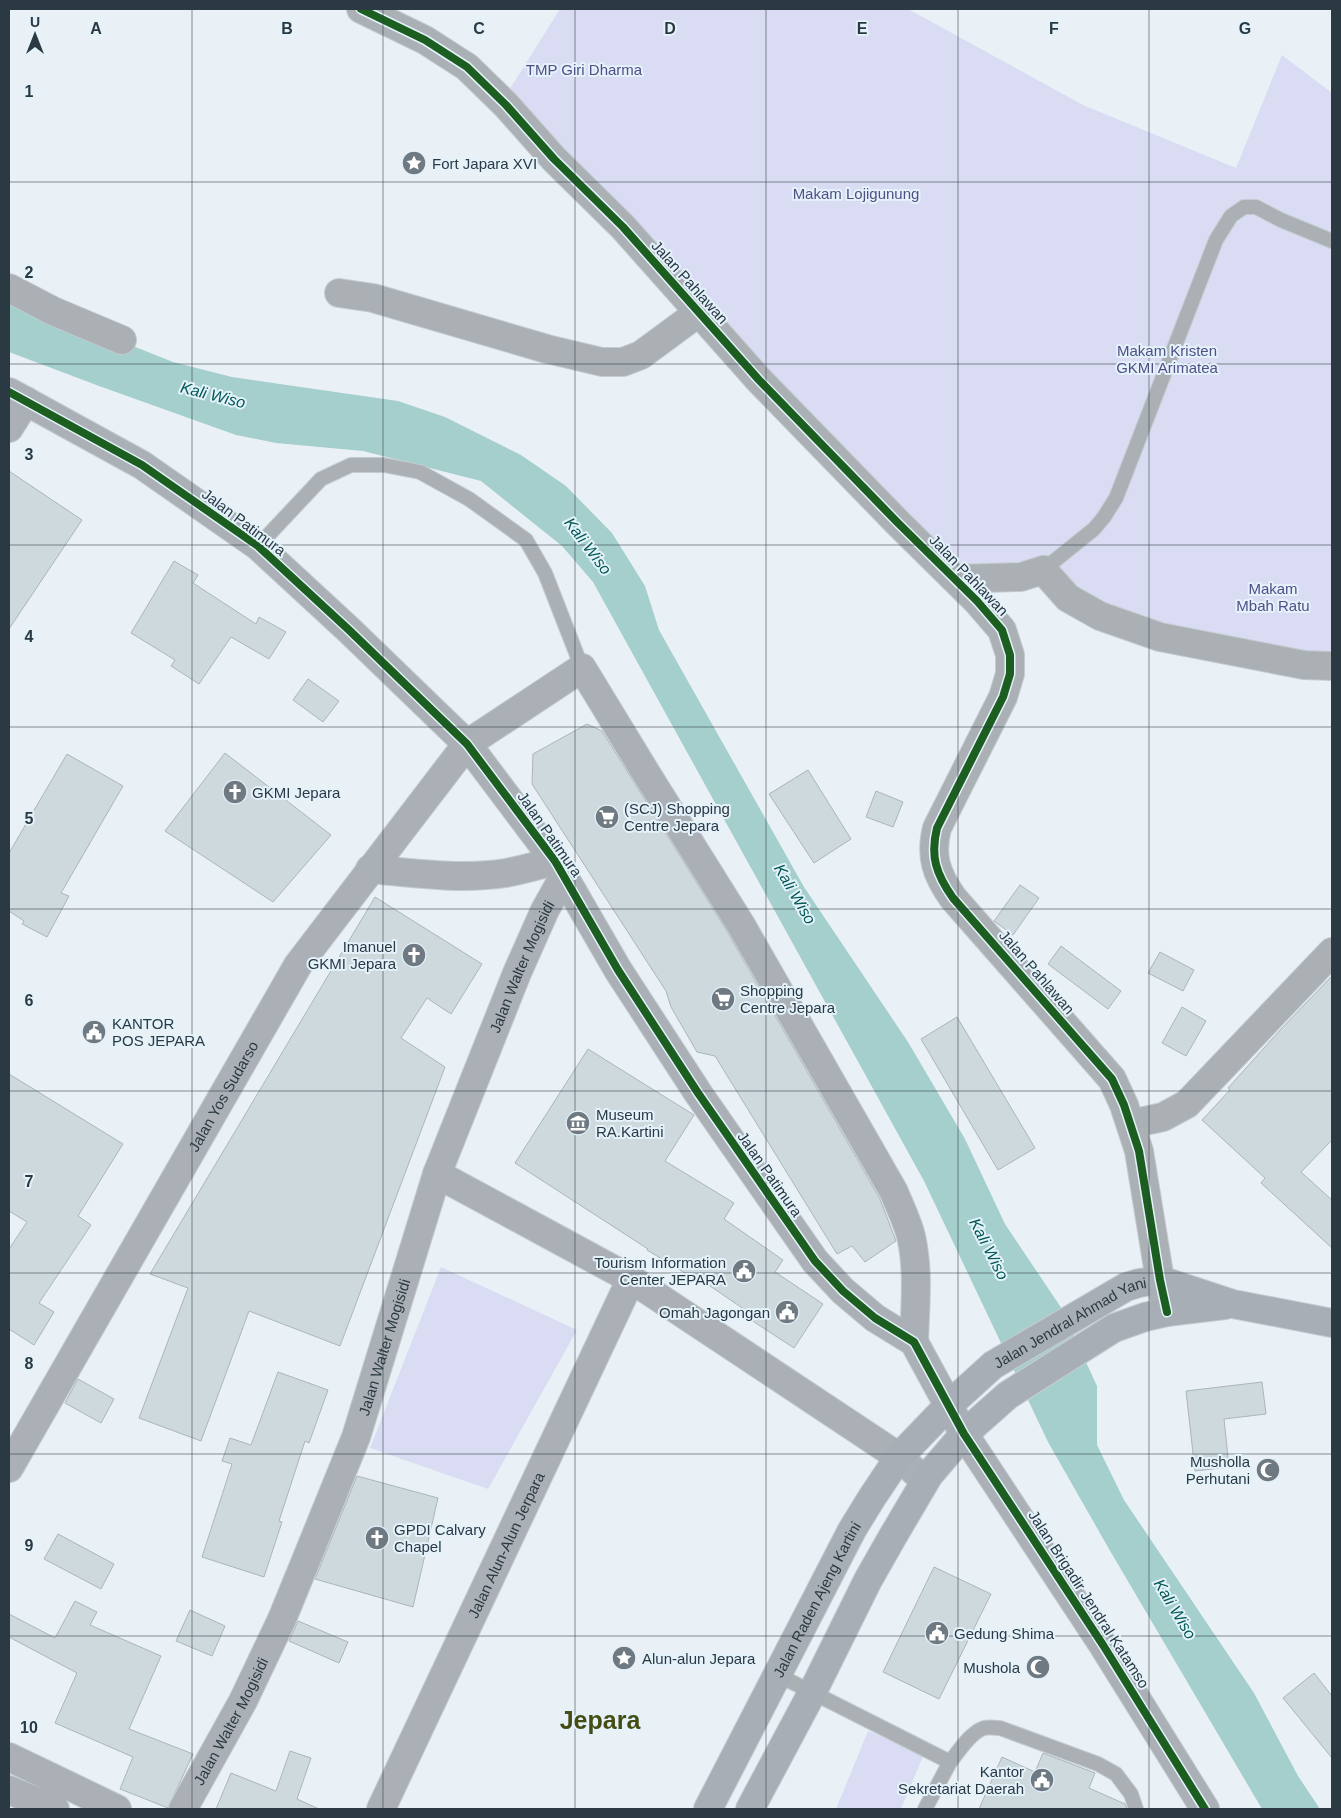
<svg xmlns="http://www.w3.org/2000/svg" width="1341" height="1818" font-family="Helvetica,sans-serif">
	<rect width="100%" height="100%" fill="#eaf1f6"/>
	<g fill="#d9dcf2">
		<path d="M 560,9 L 908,9 L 1083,105 L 1236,168 L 1282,55 L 1332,93 L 1332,664 L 1102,613 L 1041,566 L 959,574 L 509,90 Z"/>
		<path d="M 441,1267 L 577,1330 L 488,1489 L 370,1448 Z"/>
		<path d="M 868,1731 L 924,1754 L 901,1809 L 836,1809 Z"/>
	</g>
	<path fill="#a5cfcc" d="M 9,292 L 53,314 L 173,362 L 232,377 L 398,401 L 445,417 L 521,455 L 566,486 L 612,533 L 645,586 L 659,630 L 804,887 L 908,1042 L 965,1139 L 1005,1224 L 1060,1306 L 1097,1386 L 1097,1445 L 1124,1500 L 1254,1693 L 1298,1776 L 1320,1809 L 1262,1809 L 1109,1549 L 1048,1442 L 924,1181 L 593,582 L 562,546 L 481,481 L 363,451 L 276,443 L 236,435 L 99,386 L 9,352 Z"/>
	<g fill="#cdd9dd" stroke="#aab6ba">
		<path d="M 9,471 L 82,520 L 9,629 Z"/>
		<path d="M 174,561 L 198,575 L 193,583 L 256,624 L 259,617 L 286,632 L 269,659 L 231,637 L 199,684 L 171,666 L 175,660 L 131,633 Z"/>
		<path d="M 308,679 L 339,701 L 323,722 L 293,700 Z"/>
		<path d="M 587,724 L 602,731 L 728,933 L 880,1199 L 896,1241 L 865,1262 L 852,1246 L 837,1254 L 715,1056 L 697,1052 L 671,1007 L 666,991 L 532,784 L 533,754 Z"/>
		<path d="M 225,753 L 331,835 L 273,902 L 165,831 Z"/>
		<path d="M 67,754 L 123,786 L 61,893 L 69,896 L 47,937 L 22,924 L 24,921 L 9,911 L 9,853 Z"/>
		<path d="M 808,770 L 851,839 L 814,863 L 769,794 Z"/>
		<path d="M 876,791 L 903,802 L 893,827 L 866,817 Z"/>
		<path d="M 1020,885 L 1039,898 L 1013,935 L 994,921 Z"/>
		<path d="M 375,897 L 482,964 L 451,1014 L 427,998 L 401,1038 L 445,1067 L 340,1346 L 249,1311 L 201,1441 L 139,1418 L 188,1288 L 150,1274 Z"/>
		<path d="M 1061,946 L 1121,991 L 1108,1009 L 1048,964 Z"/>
		<path d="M 1160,952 L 1194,970 L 1183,991 L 1148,973 Z"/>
		<path d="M 1332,976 L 1332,1140 L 1301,1172 L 1332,1200 L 1332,1248 L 1261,1183 L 1265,1178 L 1202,1120 L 1230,1090 L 1228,1088 L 1281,1029 Z"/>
		<path d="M 1182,1007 L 1206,1021 L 1186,1056 L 1162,1043 Z"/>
		<path d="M 957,1017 L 1035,1148 L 998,1170 L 921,1039 Z"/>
		<path d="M 588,1049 L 694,1115 L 665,1161 L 734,1203 L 724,1219 L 783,1260 L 775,1272 L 823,1304 L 794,1348 L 751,1320 L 754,1316 L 691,1273 L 690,1276 L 647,1250 L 648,1249 L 515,1163 Z"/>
		<path d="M 9,1074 L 123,1144 L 78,1216 L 91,1225 L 39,1303 L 54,1312 L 34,1345 L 9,1329 L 9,1249 L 27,1222 L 9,1211 Z"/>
		<path d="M 278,1372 L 328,1390 L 309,1443 L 305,1441 L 279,1521 L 282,1522 L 264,1577 L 202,1557 L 232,1464 L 222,1461 L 230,1438 L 251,1445 Z"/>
		<path d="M 78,1379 L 114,1399 L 101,1423 L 65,1403 Z"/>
		<path d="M 1262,1382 L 1266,1414 L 1224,1419 L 1229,1467 L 1195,1471 L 1186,1391 Z"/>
		<path d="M 357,1476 L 438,1498 L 413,1607 L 315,1579 Z"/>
		<path d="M 58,1534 L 114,1564 L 101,1589 L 44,1559 Z"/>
		<path d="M 934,1567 L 991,1594 L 939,1699 L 883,1672 Z"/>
		<path d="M 75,1601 L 97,1612 L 90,1625 L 161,1656 L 129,1729 L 193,1754 L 168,1808 L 120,1789 L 133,1757 L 55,1723 L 77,1673 L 9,1637 L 9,1614 L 55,1638 Z"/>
		<path d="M 190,1610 L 225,1626 L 212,1656 L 176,1641 Z"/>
		<path d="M 298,1621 L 348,1642 L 339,1663 L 289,1641 Z"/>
		<path d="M 1314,1673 L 1332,1696 L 1332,1758 L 1283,1698 Z"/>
		<path d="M 290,1751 L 311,1758 L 297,1799 L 319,1809 L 216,1809 L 231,1773 L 276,1791 Z"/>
		<path d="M 1043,1753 L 1095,1773 L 1089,1788 L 1125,1804 L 1127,1809 L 979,1809 L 1002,1757 L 1035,1772 Z"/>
	</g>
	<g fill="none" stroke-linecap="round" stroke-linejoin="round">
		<g stroke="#c5ccd1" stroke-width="16">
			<g id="lane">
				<path d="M 258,546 L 321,479 L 351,465 L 384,465 L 420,472 L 469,499 L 526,540 L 545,573 L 582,668"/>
				<path d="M 1043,570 L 1094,529 L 1104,517 L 1116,498 L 1216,240 L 1231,216 L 1244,207 L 1256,207 L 1281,220 L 1332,241"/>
				<path d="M 778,1675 L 950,1762 C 959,1751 970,1733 984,1728 C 989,1727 995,1728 1000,1728 L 1098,1764 L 1116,1774 L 1131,1794 L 1136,1809"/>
				<path d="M 925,1809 L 950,1762"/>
			</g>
		</g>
		<g stroke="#c5ccd1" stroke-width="30">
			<g id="street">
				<path d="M 361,9 L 425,40 L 467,67 L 506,105 L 554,159 L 623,227 L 759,380 L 897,522 L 977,601 L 1002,630 L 1010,655 L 1010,674 L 1003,697 L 937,828 C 930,856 936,874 953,898 L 1112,1079 L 1124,1105 L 1139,1151 L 1160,1280 L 1167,1312"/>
				<path d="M 9,288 L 53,311 L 122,340"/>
				<path d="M 339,293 L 373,298 L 547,349 L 602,362 L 623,362 L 641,355 L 698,313"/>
				<path d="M 956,579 L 1021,577 L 1043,570 L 1068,598 L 1100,616 L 1160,637 L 1304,665 L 1332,666"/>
				<path d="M 1131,1124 L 1163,1117 L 1187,1104 L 1332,952"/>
			</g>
		</g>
		<g stroke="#c5ccd1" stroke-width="30">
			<g id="secondary">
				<path d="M 9,392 L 142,465 L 258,546 L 349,630 L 467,744 L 555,861 L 618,970 L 698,1093 L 815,1261 L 843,1291 L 875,1318 L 914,1342 L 964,1434 L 1103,1645 L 1205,1809"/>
				<path d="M 9,428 L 26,401"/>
				<path d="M 370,869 C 414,873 461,880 506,873 C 522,870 539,865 555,861"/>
				<path d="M 437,1174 L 631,1279 L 899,1457 L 925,1481"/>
				<path id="s1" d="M 9,1468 L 298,965 L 467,744 L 582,668 L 646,773 L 741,925 L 894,1192 C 900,1207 907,1221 911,1236 C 919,1271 915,1307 914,1342"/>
				<path d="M 9,1757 L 117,1809"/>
				<path d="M 9,1790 L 55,1809"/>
				<path id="s2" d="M 183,1809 L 243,1701 L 282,1619 L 311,1548 L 356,1437 L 437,1174 L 517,973 L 545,910 L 564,876"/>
				<path id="s3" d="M 381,1809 L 631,1279"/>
			</g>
		</g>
		<g stroke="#c5ccd1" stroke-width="30">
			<g id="highway">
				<path id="s4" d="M 708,1809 L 852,1530 L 871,1499 L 899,1457 L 949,1405 L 993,1365 L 1126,1287 L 1139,1283 L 1160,1280 L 1233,1304 L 1332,1323"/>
				<path d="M 750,1809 L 813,1691 L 868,1580 L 893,1536 L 929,1475 L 964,1434 L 1008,1395 L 1114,1328 L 1145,1317 L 1167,1312 L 1225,1305"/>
			</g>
		</g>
		<use href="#lane" stroke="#abb0b5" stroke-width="14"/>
		<use href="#street" stroke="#abb0b5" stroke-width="28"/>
		<use href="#secondary" stroke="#aab0b5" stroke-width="28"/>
		<use href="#highway" stroke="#a8aeb5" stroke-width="28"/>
		<g stroke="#e4f2fc" stroke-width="11">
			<g id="cycleway">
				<path d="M 361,9 L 425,40 L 467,67 L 506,105 L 554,159 L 623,227 L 759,380 L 897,522 L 977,601 L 1002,630 L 1010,655 L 1010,674 L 1003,697 L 937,828 C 930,856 936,874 953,898 L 1112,1079 L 1124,1105 L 1139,1151 L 1160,1280 L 1167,1312"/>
				<path d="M 9,392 L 142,465 L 258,546 L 349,630 L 467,744 L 555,861 L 618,970 L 698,1093 L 815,1261 L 843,1291 L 875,1318 L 914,1342 L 964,1434 L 1103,1645 L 1205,1809"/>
			</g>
		</g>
		<use href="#cycleway" stroke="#1b5e20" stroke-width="8"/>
	</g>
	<path fill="none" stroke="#2b3942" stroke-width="1" stroke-opacity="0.55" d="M 192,9 L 192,1809M 383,9 L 383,1809M 575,9 L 575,1809M 766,9 L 766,1809M 958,9 L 958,1809M 1149,9 L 1149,1809M 9,182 L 1332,182M 9,364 L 1332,364M 9,545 L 1332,545M 9,727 L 1332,727M 9,909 L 1332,909M 9,1091 L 1332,1091M 9,1273 L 1332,1273M 9,1454 L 1332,1454M 9,1636 L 1332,1636"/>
	<defs>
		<g id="sight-disc" transform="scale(1.25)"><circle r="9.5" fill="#6e7981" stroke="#e4f2fc"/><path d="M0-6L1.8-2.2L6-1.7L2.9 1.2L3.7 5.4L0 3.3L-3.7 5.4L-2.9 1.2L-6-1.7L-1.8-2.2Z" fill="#fff"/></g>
		<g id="church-disc" transform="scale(1.25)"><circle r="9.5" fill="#6e7981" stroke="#e4f2fc"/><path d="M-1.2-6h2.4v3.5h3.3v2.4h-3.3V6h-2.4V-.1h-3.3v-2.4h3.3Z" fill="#fff"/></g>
		<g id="supermarket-disc" transform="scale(1.25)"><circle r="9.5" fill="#6e7981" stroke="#e4f2fc"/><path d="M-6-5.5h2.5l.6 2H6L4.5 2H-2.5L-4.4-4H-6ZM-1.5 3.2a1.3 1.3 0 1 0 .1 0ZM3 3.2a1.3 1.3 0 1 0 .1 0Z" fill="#fff"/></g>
		<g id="civic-disc" transform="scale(1.25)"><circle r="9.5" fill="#6e7981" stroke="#e4f2fc"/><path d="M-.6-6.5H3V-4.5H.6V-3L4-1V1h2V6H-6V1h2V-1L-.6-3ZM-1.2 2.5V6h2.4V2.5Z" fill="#fff"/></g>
		<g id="museum-disc" transform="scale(1.25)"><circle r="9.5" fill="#6e7981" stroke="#e4f2fc"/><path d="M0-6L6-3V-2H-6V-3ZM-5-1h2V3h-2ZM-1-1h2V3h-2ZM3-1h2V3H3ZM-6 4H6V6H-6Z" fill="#fff"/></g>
		<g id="mosque-disc" transform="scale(1.25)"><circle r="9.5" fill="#6e7981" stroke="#e4f2fc"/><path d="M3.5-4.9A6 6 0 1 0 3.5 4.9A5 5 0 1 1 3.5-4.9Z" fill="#fff"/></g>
	</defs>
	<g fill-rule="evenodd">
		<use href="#sight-disc" x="414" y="163"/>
		<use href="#church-disc" x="235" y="792"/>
		<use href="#supermarket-disc" x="607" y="817"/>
		<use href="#church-disc" x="414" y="955"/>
		<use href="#supermarket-disc" x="723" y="999"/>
		<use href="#civic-disc" x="94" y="1032"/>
		<use href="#museum-disc" x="578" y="1123"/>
		<use href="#civic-disc" x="744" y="1271"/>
		<use href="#civic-disc" x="787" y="1312"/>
		<use href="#mosque-disc" x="1268" y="1470"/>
		<use href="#church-disc" x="377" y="1538"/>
		<use href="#civic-disc" x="937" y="1633"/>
		<use href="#sight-disc" x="624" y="1658"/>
		<use href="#mosque-disc" x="1038" y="1667"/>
		<use href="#civic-disc" x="1042" y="1780"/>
	</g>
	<g text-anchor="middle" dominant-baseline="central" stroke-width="4" stroke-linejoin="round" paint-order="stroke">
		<g font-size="15" fill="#514f86" stroke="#e4f2fc">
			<text x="584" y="69">TMP Giri Dharma</text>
			<text x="856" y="193">Makam Lojigunung</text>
			<text x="1167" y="350">Makam Kristen<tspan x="1167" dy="17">GKMI Arimatea</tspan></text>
			<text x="1273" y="588">Makam<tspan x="1273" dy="17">Mbah Ratu</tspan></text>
		</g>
		<g font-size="15" fill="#2b3942" stroke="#e4f2fc" text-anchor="start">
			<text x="432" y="163">Fort Japara XVI</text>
			<text x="252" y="792">GKMI Jepara</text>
			<text x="624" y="808">(SCJ) Shopping<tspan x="624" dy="17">Centre Jepara</tspan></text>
			<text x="396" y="946" text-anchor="end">Imanuel<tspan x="396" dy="17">GKMI Jepara</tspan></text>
			<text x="740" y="990">Shopping<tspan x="740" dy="17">Centre Jepara</tspan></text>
			<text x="112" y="1023">KANTOR<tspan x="112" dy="17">POS JEPARA</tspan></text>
			<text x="596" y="1114">Museum<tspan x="596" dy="17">RA.Kartini</tspan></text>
			<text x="726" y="1262" text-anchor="end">Tourism Information<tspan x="726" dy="17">Center JEPARA</tspan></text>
			<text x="770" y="1312" text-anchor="end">Omah Jagongan</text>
			<text x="1250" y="1461" text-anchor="end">Musholla<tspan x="1250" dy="17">Perhutani</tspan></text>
			<text x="394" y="1529">GPDI Calvary<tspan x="394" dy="17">Chapel</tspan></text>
			<text x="954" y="1633">Gedung Shima</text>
			<text x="642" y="1658">Alun-alun Jepara</text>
			<text x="1020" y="1667" text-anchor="end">Mushola</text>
			<text x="1024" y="1771" text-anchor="end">Kantor<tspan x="1024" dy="17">Sekretariat Daerah</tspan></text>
		</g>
		<g font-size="15" fill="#2b3942" stroke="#e4f2fc">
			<text transform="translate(690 282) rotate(48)">Jalan Pahlawan</text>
			<text transform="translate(244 522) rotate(37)">Jalan Patimura</text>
			<text transform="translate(969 575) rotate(46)">Jalan Pahlawan</text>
			<text transform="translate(550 834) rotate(55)">Jalan Patimura</text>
			<text stroke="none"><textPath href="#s2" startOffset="910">Jalan Walter Mogisidi</textPath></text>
			<text transform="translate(1037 972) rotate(49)">Jalan Pahlawan</text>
			<text stroke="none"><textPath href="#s1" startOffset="429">Jalan Yos Sudarso</textPath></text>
			<text transform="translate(770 1174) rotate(55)">Jalan Patimura</text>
			<text stroke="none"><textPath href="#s4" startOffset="621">Jalan Jendral Ahmad Yani</textPath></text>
			<text stroke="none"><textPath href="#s2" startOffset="505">Jalan Walter Mogisidi</textPath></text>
			<text stroke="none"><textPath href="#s3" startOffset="292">Jalan Alun-Alun Jerpara</textPath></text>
			<text stroke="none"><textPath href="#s4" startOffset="236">Jalan Raden Ajeng Kartini</textPath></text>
			<text transform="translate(1089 1599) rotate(57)">Jalan Brigadir Jendral Katamso</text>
			<text stroke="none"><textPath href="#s2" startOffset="100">Jalan Walter Mogisidi</textPath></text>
		</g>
		<g font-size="16" font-style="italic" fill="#035954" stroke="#e4f2fc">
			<text transform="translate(213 395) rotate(14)">Kali Wiso</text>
			<text transform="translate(588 546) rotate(53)">Kali Wiso</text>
			<text transform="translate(795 894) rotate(60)">Kali Wiso</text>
			<text transform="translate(989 1249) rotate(63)">Kali Wiso</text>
			<text transform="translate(1175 1609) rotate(59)">Kali Wiso</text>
		</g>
		<g font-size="25" font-weight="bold" fill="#464d12" stroke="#e4f2fc">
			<text x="600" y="1720">Jepara</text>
		</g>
	</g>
	<g font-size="16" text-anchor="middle" font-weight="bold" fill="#2b3942" stroke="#e4f2fc" stroke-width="4" stroke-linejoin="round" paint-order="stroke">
		<text x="96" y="34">A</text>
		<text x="287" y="34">B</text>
		<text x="479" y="34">C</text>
		<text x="670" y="34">D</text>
		<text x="862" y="34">E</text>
		<text x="1054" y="34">F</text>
		<text x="1245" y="34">G</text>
		<text x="29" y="97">1</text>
		<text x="29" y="278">2</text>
		<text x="29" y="460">3</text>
		<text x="29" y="642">4</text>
		<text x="29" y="824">5</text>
		<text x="29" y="1006">6</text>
		<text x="29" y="1187">7</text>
		<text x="29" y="1369">8</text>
		<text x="29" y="1551">9</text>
		<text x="29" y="1733">10</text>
	</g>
	<rect width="1341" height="1818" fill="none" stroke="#2b3942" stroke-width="20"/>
	<g transform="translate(35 35)" stroke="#e4f2fc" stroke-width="4" paint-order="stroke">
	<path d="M0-4L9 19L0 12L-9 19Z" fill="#2b3942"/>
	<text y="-8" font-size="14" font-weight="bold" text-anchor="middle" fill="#2b3942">U</text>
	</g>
</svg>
